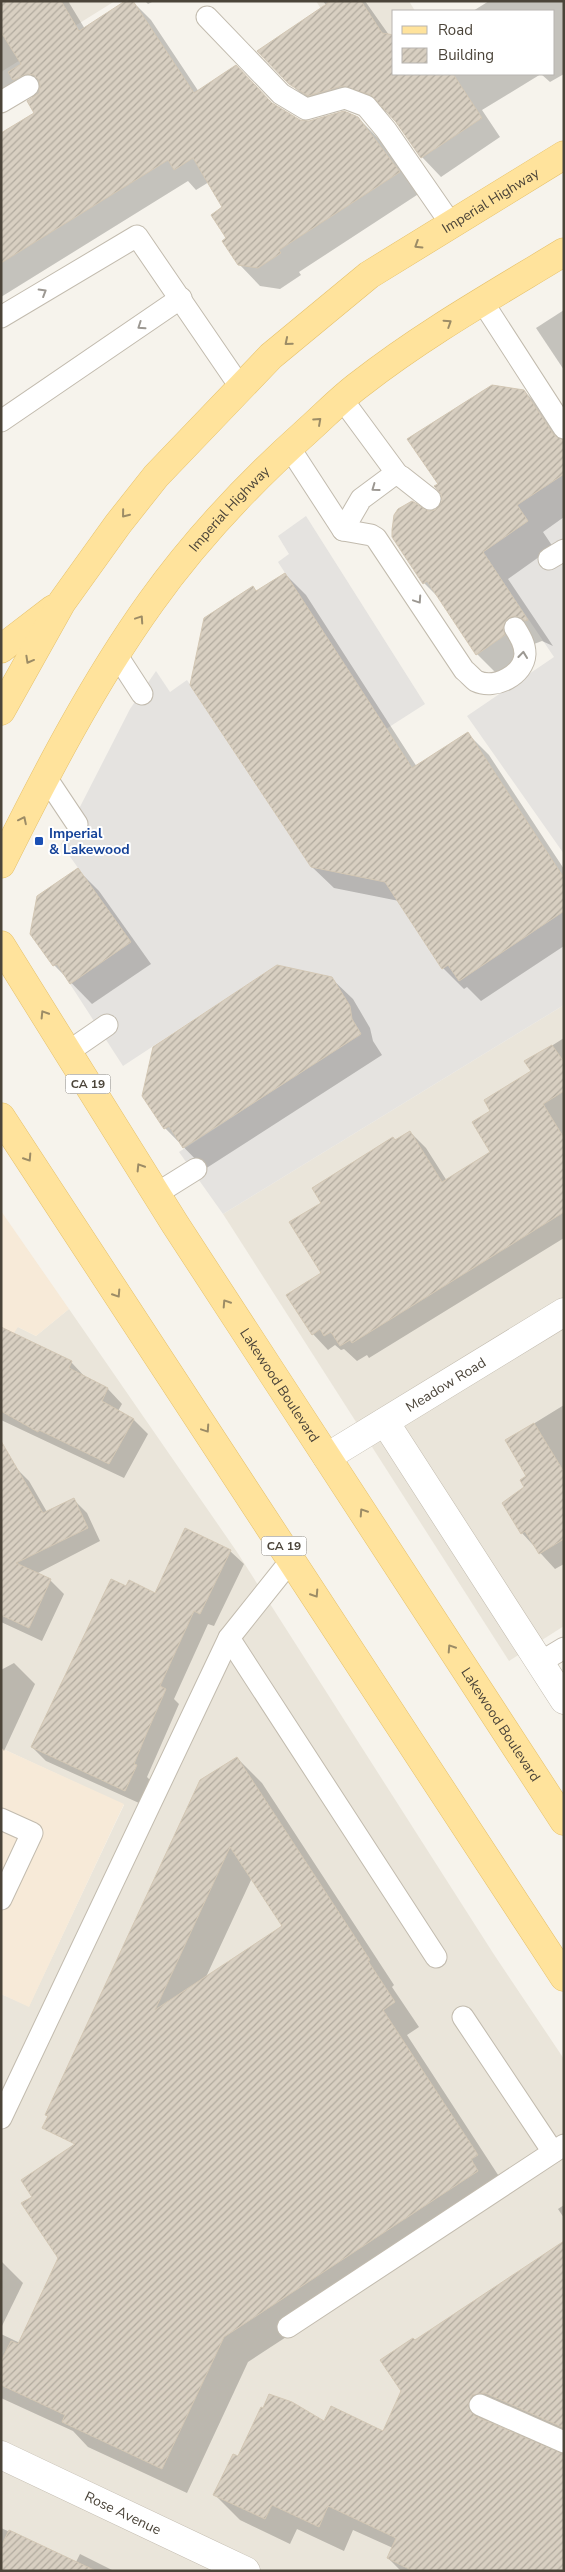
<svg xmlns="http://www.w3.org/2000/svg" width="565" height="2572" font-family="'Nunito Sans',sans-serif">
	<defs>
		<pattern id="building-hatch" width="6" height="6" patternUnits="userSpaceOnUse" patternTransform="scale(1.25)"><rect width="6" height="6" fill="#d8cfc1"/><path d="M-1 1l2-2M0 6l6-6M5 7l2-2" fill="none" stroke="#b1aa9e"/></pattern>
	</defs>
	<rect width="100%" height="100%" fill="#f6f3ec"/>
	<g fill="#eae5da">
		<path d="M 1,1 L 115,1 L 1,72 Z"/>
		<path d="M 316,1 L 409,1 L 415,11 L 394,11 L 394,74 L 400,74 L 399,90 L 381,102 Z"/>
		<path d="M 564,1005 L 564,1626 L 509,1661 L 223,1214 Z"/>
		<path d="M 69,1309 L 237,1552 L 493,1953 L 564,2059 L 564,2571 L 1,2571 L 1,1994 L 29,2006 L 124,1805 L 1,1748 L 1,1329 L 18,1327 L 36,1336 Z"/>
	</g>
	<g fill="#f7ead8">
		<path d="M 1,1211 L 69,1309 L 36,1336 L 18,1327 L 14,1333 L 1,1329 Z"/>
		<path d="M 1,1748 L 124,1804 L 29,2007 L 1,1994 Z"/>
	</g>
	<g fill="#e5e3e0">
		<path d="M 564,474 L 564,854 L 467,716 L 554,657 L 472,536 L 528,521 L 517,505 Z"/>
		<path d="M 306,516 L 425,704 L 386,729 L 278,562 L 289,554 L 278,536 Z"/>
		<path d="M 156,671 L 170,692 L 187,680 L 311,867 L 385,882 L 445,967 L 448,965 L 459,981 L 564,911 L 564,1005 L 223,1214 L 179,1152 L 361,1033 L 347,1011 L 350,1006 L 332,977 L 277,965 L 123,1066 L 70,984 L 131,942 L 61,844 L 130,709 Z"/>
	</g>
	<g fill="#0003" fill-rule="evenodd">
		<path d="M 1,1 L 68,1 L 85,29 L 132,1 L 151,20 L 199,92 L 273,105 L 299,121 L 309,122 L 358,118 L 379,139 L 420,193 L 299,272 L 301,275 L 280,289 L 260,286 L 239,264 L 227,238 L 224,208 L 209,182 L 196,190 L 188,181 L 1,297 L 1,134 L 35,113 L 33,98 L 21,86 L 1,98 Z"/>
		<path d="M 145,1 L 154,1 L 148,4 Z"/>
		<path d="M 323,1 L 365,1 L 389,35 L 394,74 L 554,74 L 554,11 L 473,11 L 489,1 L 564,1 L 564,74 L 550,82 L 541,74 L 482,110 L 500,137 L 441,177 L 422,157 L 389,113 L 362,105 L 328,114 L 310,103 L 290,83 L 326,5 Z"/>
		<path d="M 564,310 L 564,370 L 536,328 Z"/>
		<path d="M 524,391 L 550,417 L 564,438 L 564,517 L 543,532 L 553,547 L 508,579 L 553,646 L 542,641 L 534,644 L 503,680 L 477,654 L 441,600 L 424,583 L 422,510 L 435,512 Z"/>
		<path d="M 285,574 L 306,595 L 417,767 L 468,734 L 489,755 L 564,869 L 564,946 L 481,1001 L 467,987 L 464,989 L 443,968 L 399,901 L 334,888 L 312,867 L 253,588 L 257,592 Z"/>
		<path d="M 78,870 L 99,891 L 151,964 L 92,1004 L 54,965 Z"/>
		<path d="M 331,978 L 353,999 L 370,1028 L 373,1041 L 382,1055 L 205,1169 L 165,1128 Z"/>
		<path d="M 564,1038 L 564,1238 L 369,1358 L 367,1355 L 357,1361 L 344,1349 L 341,1350 L 335,1345 L 328,1350 L 313,1334 L 323,1273 L 323,1203 L 395,1142 L 410,1132 L 426,1148 L 447,1181 L 492,1152 L 492,1111 L 533,1072 L 526,1062 Z"/>
		<path d="M 3,1330 L 71,1362 L 86,1378 L 108,1389 L 122,1404 L 118,1411 L 134,1420 L 148,1434 L 124,1478 L 1,1420 L 1,1334 Z"/>
		<path d="M 564,1405 L 564,1564 L 555,1569 L 522,1533 L 528,1476 L 507,1440 Z"/>
		<path d="M 16,1468 L 29,1481 L 47,1512 L 73,1499 L 87,1513 L 100,1541 L 36,1574 L 50,1580 L 64,1594 L 42,1641 L 1,1622 L 1,1476 Z"/>
		<path d="M 230,1551 L 244,1564 L 214,1626 L 208,1624 L 174,1699 L 179,1704 L 147,1777 L 150,1780 L 139,1803 L 46,1761 L 32,1747 L 126,1588 L 155,1595 Z"/>
		<path d="M 14,1663 L 35,1684 L 4,1751 L 1,1747 L 1,1670 Z"/>
		<path d="M 237,1758 L 262,1783 L 394,1985 L 392,1987 L 419,2027 L 407,2035 L 502,2181 L 502,2196 L 248,2362 L 187,2493 L 88,2447 L 73,2431 L 1,2398 L 1,2334 L 20,2343 L 88,2300 L 80,2122 ZM 252,1878 L 283,1926 L 206,1977 Z"/>
		<path d="M 564,2205 L 564,2218 L 558,2209 Z"/>
		<path d="M 564,2243 L 564,2442 L 497,2420 L 493,2426 L 564,2571 L 401,2571 L 388,2558 L 393,2548 L 353,2530 L 344,2551 L 297,2529 L 290,2544 L 240,2520 L 215,2495 L 238,2458 L 324,2422 L 383,2432 L 403,2391 L 415,2341 Z"/>
		<path d="M 1,2261 L 23,2283 L 1,2328 Z"/>
		<path d="M 1,2528 L 76,2562 L 80,2554 L 114,2571 L 1,2571 Z"/>
	</g>
	<g fill="url(#building-hatch)" stroke="#d3c7b4" fill-rule="evenodd">
		<path d="M 1,1 L 61,1 L 79,31 L 125,1 L 133,1 L 194,93 L 236,65 L 272,103 L 300,120 L 309,121 L 344,111 L 358,117 L 400,172 L 279,250 L 281,253 L 258,268 L 238,265 L 222,241 L 226,238 L 211,215 L 222,207 L 193,158 L 174,170 L 168,160 L 1,263 L 1,133 L 34,113 L 27,101 L 39,93 L 40,86 L 39,80 L 34,75 L 27,74 L 13,80 L 8,72 L 21,64 L 1,32 Z"/>
		<path d="M 331,1 L 361,1 L 382,33 L 394,35 L 394,74 L 453,74 L 482,118 L 421,158 L 396,122 L 371,95 L 342,86 L 308,96 L 289,84 L 257,51 Z"/>
		<path d="M 492,385 L 524,390 L 554,435 L 564,440 L 564,474 L 517,505 L 528,521 L 483,552 L 528,620 L 526,621 L 515,616 L 508,618 L 503,628 L 505,635 L 476,655 L 427,581 L 423,584 L 392,537 L 392,530 L 394,515 L 398,509 L 412,501 L 429,511 L 435,510 L 442,501 L 441,494 L 434,486 L 438,484 L 407,439 Z"/>
		<path d="M 285,573 L 412,768 L 468,732 L 564,878 L 564,911 L 459,981 L 448,965 L 442,969 L 385,882 L 311,867 L 190,685 L 204,618 L 253,586 L 256,591 Z"/>
		<path d="M 78,868 L 131,942 L 70,984 L 57,964 L 53,966 L 30,934 L 37,896 Z"/>
		<path d="M 277,965 L 332,977 L 350,1006 L 352,1019 L 361,1034 L 183,1148 L 169,1126 L 164,1129 L 142,1096 L 153,1047 Z"/>
		<path d="M 552,1045 L 564,1062 L 564,1091 L 543,1104 L 564,1138 L 564,1212 L 352,1343 L 350,1340 L 340,1346 L 331,1332 L 324,1336 L 320,1329 L 312,1335 L 286,1295 L 321,1273 L 289,1222 L 321,1203 L 312,1188 L 393,1137 L 395,1140 L 410,1131 L 442,1182 L 490,1152 L 472,1122 L 490,1111 L 484,1100 L 531,1071 L 524,1061 Z"/>
		<path d="M 1,1327 L 72,1361 L 69,1368 L 108,1388 L 102,1401 L 134,1419 L 109,1464 L 39,1430 L 38,1432 L 1,1411 Z"/>
		<path d="M 534,1423 L 564,1472 L 564,1539 L 539,1554 L 525,1531 L 521,1534 L 502,1503 L 524,1487 L 520,1480 L 526,1476 L 505,1440 Z"/>
		<path d="M 1,1441 L 43,1513 L 74,1498 L 88,1528 L 16,1563 L 51,1579 L 29,1628 L 1,1615 Z"/>
		<path d="M 185,1528 L 231,1550 L 200,1614 L 194,1611 L 160,1686 L 166,1689 L 145,1737 L 134,1764 L 137,1765 L 125,1791 L 31,1747 L 111,1579 L 126,1586 L 129,1580 L 155,1593 Z"/>
		<path d="M 237,1757 L 370,1960 L 368,1961 L 395,2002 L 383,2010 L 478,2155 L 471,2159 L 478,2171 L 224,2337 L 162,2469 L 62,2422 L 65,2415 L 1,2385 L 1,2361 L 11,2341 L 18,2344 L 58,2258 L 21,2203 L 32,2197 L 21,2180 L 75,2144 L 42,2128 L 48,2116 L 45,2115 L 200,1780 ZM 230,1847 L 282,1926 L 155,2010 Z"/>
		<path d="M 564,2241 L 564,2428 L 485,2393 L 472,2395 L 468,2406 L 475,2416 L 564,2454 L 564,2571 L 413,2571 L 387,2558 L 396,2538 L 328,2506 L 319,2527 L 272,2505 L 265,2519 L 213,2495 L 233,2454 L 238,2456 L 261,2407 L 263,2408 L 269,2394 L 292,2402 L 324,2421 L 331,2406 L 383,2431 L 401,2391 L 380,2360 L 413,2338 L 415,2340 Z"/>
		<path d="M 9,2530 L 96,2571 L 1,2571 L 1,2547 Z"/>
	</g>
	<g fill="none" stroke-linecap="round" stroke-linejoin="round">
		<g stroke="#c2bbae" stroke-width="23">
			<g id="service">
				<path d="M 207,17 L 281,94 L 306,109 L 345,98 L 366,106 L 386,130 L 451,224"/>
				<path d="M 1,102 L 28,86"/>
				<path d="M 482,301 L 564,428"/>
				<path d="M 1,317 L 137,236 L 241,388"/>
				<path d="M 342,399 L 398,475"/>
				<path d="M 1,421 L 181,298"/>
				<path d="M 289,447 L 343,530"/>
				<path d="M 430,499 L 402,477 L 398,475 L 392,476 L 361,499 L 343,530 L 371,535 L 376,538 L 464,670 C 468,673 472,678 476,681 C 495,690 524,675 525,654 C 525,644 520,636 515,628"/>
				<path d="M 549,559 L 564,550"/>
				<path d="M 116,654 L 142,694"/>
				<path d="M 45,776 L 77,824"/>
				<path d="M 68,1052 L 107,1025"/>
				<path d="M 156,1194 L 196,1169"/>
				<path d="M 229,1638 L 436,1957"/>
				<path d="M 539,1663 L 564,1648"/>
				<path d="M 1,1819 L 32,1833 L 1,1899"/>
				<path d="M 463,2017 L 553,2152"/>
				<path d="M 1,2118 L 229,1638 L 292,1559"/>
				<path d="M 288,2327 L 564,2145"/>
				<path d="M 480,2405 L 564,2442"/>
			</g>
		</g>
		<g stroke="#c2bbae" stroke-width="29">
			<g id="minor">
				<path d="M 385,1422 L 564,1700"/>
				<path id="s1" d="M 327,1457 L 564,1312"/>
				<path id="s2" d="M 1,2455 L 246,2571"/>
			</g>
		</g>
		<g stroke="#e6c16a" stroke-width="29">
			<g id="primary">
				<path d="M 1,649 L 53,609"/>
				<path id="s3" d="M 1,711 L 62,602 L 118,524 L 156,476 L 271,356 L 369,275 L 564,155"/>
				<path id="s4" d="M 1,864 C 46,774 93,683 151,602 C 196,539 249,483 306,432 C 324,416 341,398 360,384 C 424,334 495,294 564,252"/>
				<path id="s5" d="M 1,945 L 175,1224 L 564,1821"/>
				<path d="M 1,1117 L 564,1977"/>
			</g>
		</g>
		<use href="#service" stroke="#fff" stroke-width="21"/>
		<use href="#minor" stroke="#fff" stroke-width="28"/>
		<use href="#primary" stroke="#ffe39c" stroke-width="28"/>
	</g>
	<defs><path id="oneway-chevron" d="M-2-3.5L2.5 0L-2 3.5" fill="none" stroke-width="1.6" stroke-linecap="round" stroke-linejoin="round" transform="scale(1.25)"/></defs>
	<g stroke="#9c8c66">
		<use href="#oneway-chevron" transform="translate(418 245) rotate(148)"/>
		<use href="#oneway-chevron" transform="translate(448 323) rotate(-33)"/>
		<use href="#oneway-chevron" transform="translate(288 342) rotate(140)"/>
		<use href="#oneway-chevron" transform="translate(318 421) rotate(-42)"/>
		<use href="#oneway-chevron" transform="translate(125 514) rotate(129)"/>
		<use href="#oneway-chevron" transform="translate(140 619) rotate(-56)"/>
		<use href="#oneway-chevron" transform="translate(29 660) rotate(119)"/>
		<use href="#oneway-chevron" transform="translate(23 820) rotate(-64)"/>
		<use href="#oneway-chevron" transform="translate(44 1014) rotate(-122)"/>
		<use href="#oneway-chevron" transform="translate(28 1158) rotate(57)"/>
		<use href="#oneway-chevron" transform="translate(140 1167) rotate(-122)"/>
		<use href="#oneway-chevron" transform="translate(117 1294) rotate(57)"/>
		<use href="#oneway-chevron" transform="translate(226 1303) rotate(-123)"/>
		<use href="#oneway-chevron" transform="translate(206 1429) rotate(56)"/>
		<use href="#oneway-chevron" transform="translate(363 1512) rotate(-123)"/>
		<use href="#oneway-chevron" transform="translate(315 1594) rotate(57)"/>
		<use href="#oneway-chevron" transform="translate(451 1648) rotate(-123)"/>
	</g>
	<g stroke="#9c9892">
		<use href="#oneway-chevron" transform="translate(43 292) rotate(-31)"/>
		<use href="#oneway-chevron" transform="translate(141 326) rotate(146)"/>
		<use href="#oneway-chevron" transform="translate(375 488) rotate(144)"/>
		<use href="#oneway-chevron" transform="translate(418 600) rotate(56)"/>
		<use href="#oneway-chevron" transform="translate(523 655) rotate(-84)"/>
	</g>
	<rect fill="#1a4fb4" stroke="#fff" stroke-width="2" x="34" y="836" width="10" height="10" rx="2.5"/>
	<g text-anchor="middle" dominant-baseline="central" stroke-width="4" stroke-linejoin="round" paint-order="stroke">
		<g fill="#fff" stroke="#817c74" stroke-width="1">
			<rect x="65.5" y="1074.5" width="45" height="19" rx="4"/>
			<rect x="261.5" y="1536.5" width="45" height="19" rx="4"/>
		</g>
		<g font-size="12" font-weight="bold" fill="#4b4439">
			<text x="88" y="1084">CA 19</text>
			<text x="284" y="1546">CA 19</text>
		</g>
		<g font-size="14" fill="#4b4439" stroke="#fff">
			<text stroke="none"><textPath href="#s3" startOffset="718">Imperial Highway</textPath></text>
			<text stroke="none"><textPath href="#s4" startOffset="424">Imperial Highway</textPath></text>
			<text stroke="none"><textPath href="#s5" startOffset="521">Lakewood Boulevard</textPath></text>
			<text stroke="none"><textPath href="#s1" startOffset="139">Meadow Road</textPath></text>
			<text stroke="none"><textPath href="#s5" startOffset="926">Lakewood Boulevard</textPath></text>
			<text stroke="none"><textPath href="#s2" startOffset="135">Rose Avenue</textPath></text>
		</g>
		<g font-size="14" font-weight="bold" fill="#164399" stroke="#fff" text-anchor="start">
			<text x="49" y="833">Imperial<tspan x="49" dy="16">&amp; Lakewood</tspan></text>
		</g>
	</g>
	<rect width="565" height="2572" fill="none" stroke="#4b4439" stroke-width="5"/>
	<rect x="392" y="10" width="162" height="65" fill="#ffffff" stroke="#b7b4b0"/>
	<rect x="402" y="26" width="25" height="8" fill="#ffe39c" stroke="#b7b4b0"/>
	<text x="438" y="35" font-size="15" fill="#4b4439">Road</text>
	<rect x="402" y="48" width="25" height="15" fill="url(#building-hatch)" stroke="#b7b4b0"/>
	<text x="438" y="60" font-size="15" fill="#4b4439">Building</text>
</svg>
